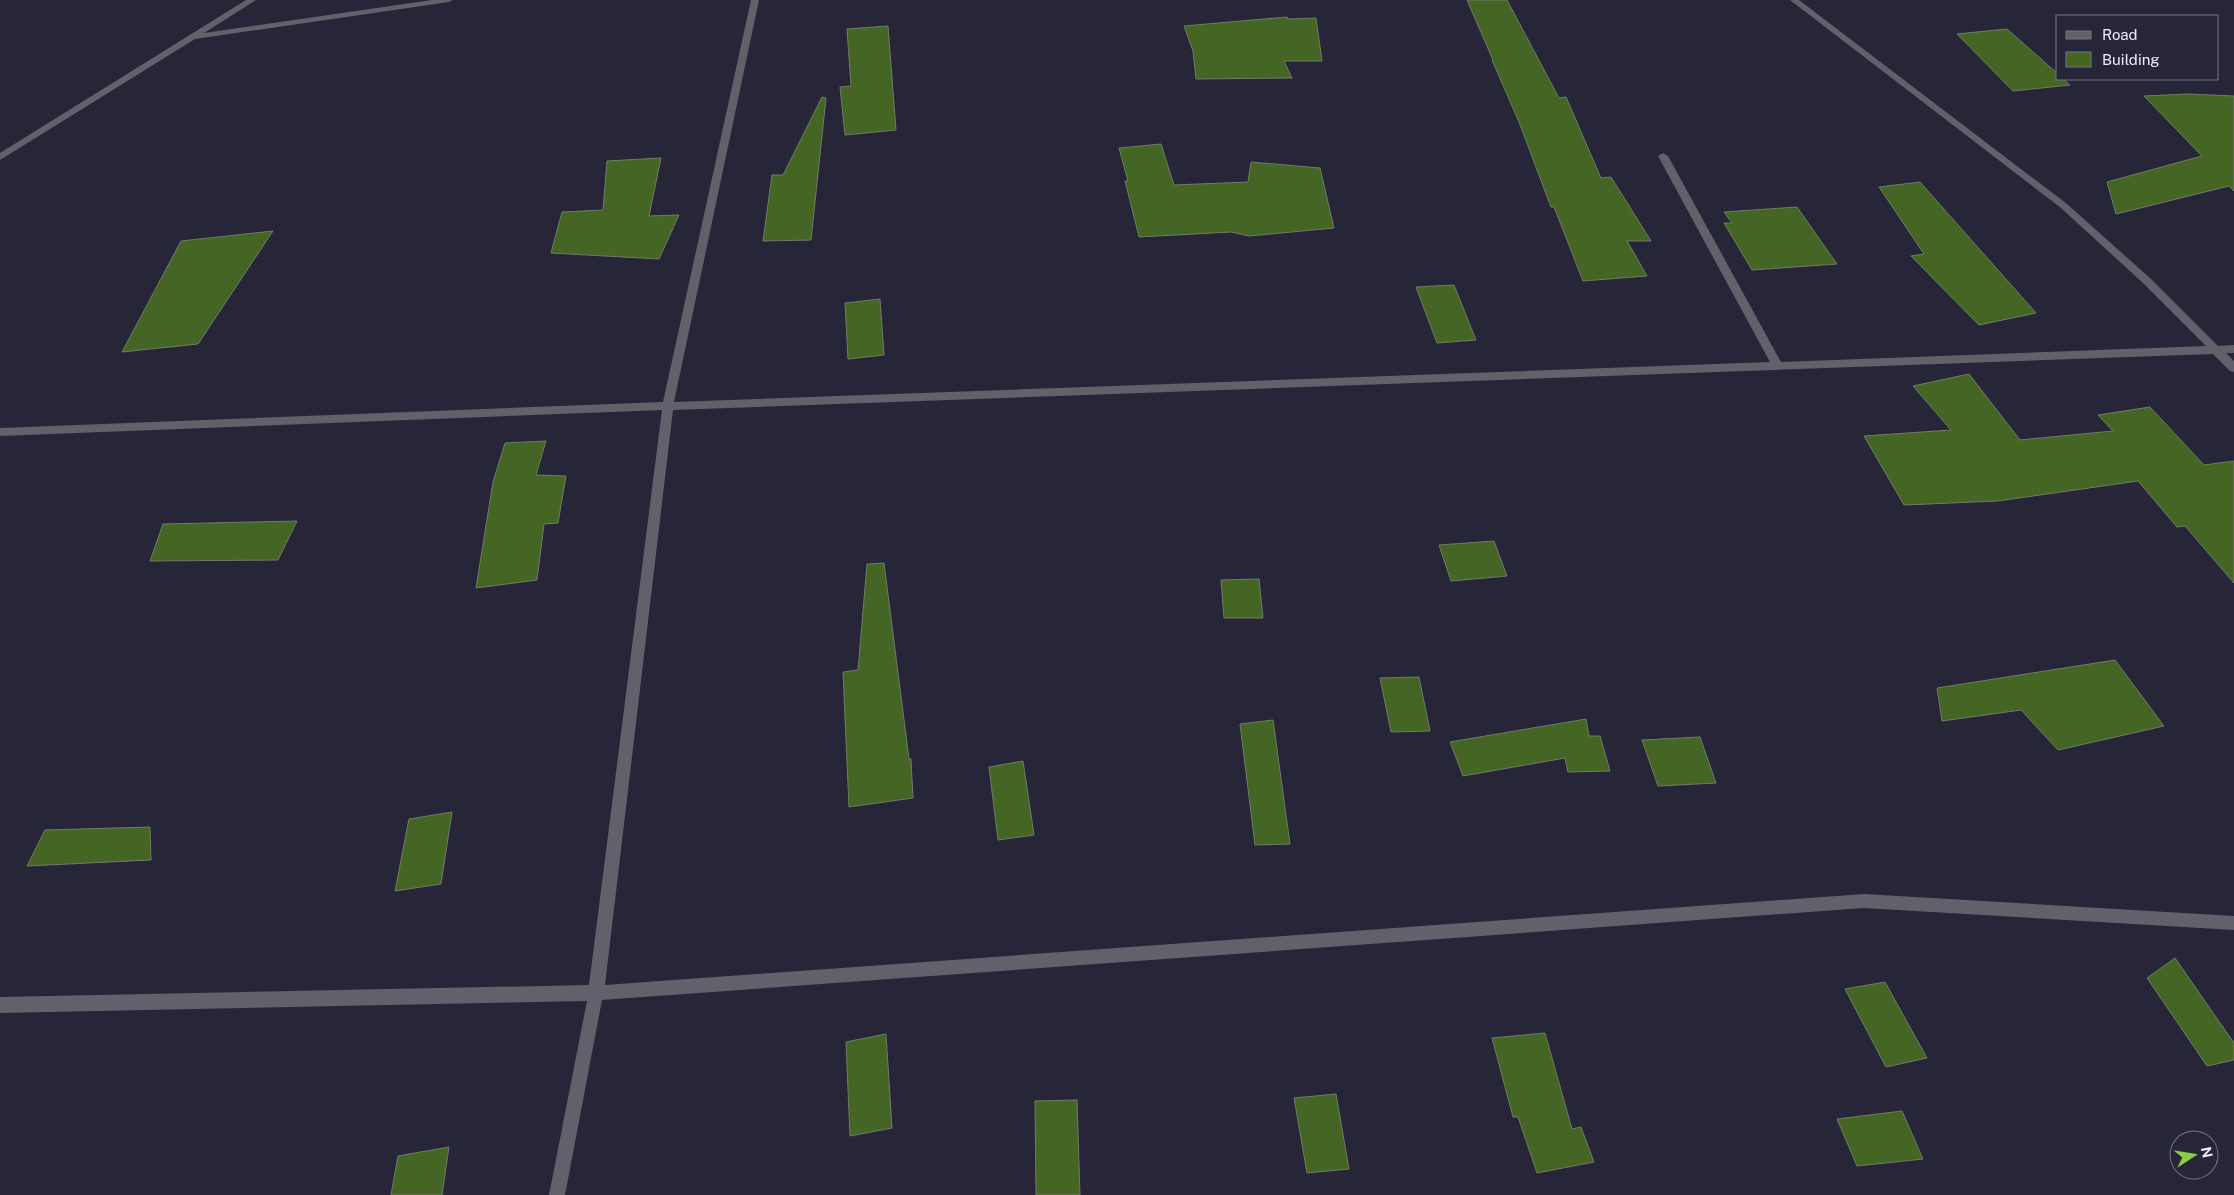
<svg xmlns="http://www.w3.org/2000/svg" width="2234" height="1195" font-family="'Public Sans',sans-serif">
	<rect width="100%" height="100%" fill="#272639"/>
	<g fill="#446524" stroke="#707c66">
		<path d="M 1467,0 L 1507,0 L 1559,98 L 1566,97 L 1601,178 L 1611,177 L 1651,241 L 1627,241 L 1647,276 L 1583,281 L 1554,207 L 1551,207 L 1519,122 L 1492,60 L 1493,60 Z"/>
		<path d="M 1287,17 L 1288,19 L 1316,18 L 1322,61 L 1284,61 L 1292,78 L 1196,79 L 1193,51 L 1184,26 Z"/>
		<path d="M 888,26 L 896,130 L 845,135 L 840,87 L 851,86 L 847,29 Z"/>
		<path d="M 2007,29 L 2058,74 L 2058,79 L 2063,79 L 2070,85 L 2013,91 L 1957,34 Z"/>
		<path d="M 2188,94 L 2234,96 L 2234,191 L 2229,186 L 2116,214 L 2107,182 L 2202,156 L 2144,96 Z"/>
		<path d="M 822,97 L 826,98 L 811,240 L 763,241 L 772,175 L 783,175 Z"/>
		<path d="M 1161,144 L 1174,185 L 1248,182 L 1251,162 L 1320,168 L 1334,228 L 1249,236 L 1231,232 L 1139,237 L 1125,181 L 1128,181 L 1119,148 Z"/>
		<path d="M 661,158 L 649,216 L 679,215 L 659,259 L 551,253 L 562,212 L 603,210 L 607,161 Z"/>
		<path d="M 1920,182 L 2036,313 L 1979,325 L 1911,256 L 1924,254 L 1879,187 Z"/>
		<path d="M 1797,207 L 1837,264 L 1752,270 L 1724,223 L 1732,223 L 1724,212 Z"/>
		<path d="M 273,231 L 198,344 L 122,352 L 181,241 Z"/>
		<path d="M 1454,285 L 1476,340 L 1437,343 L 1416,287 Z"/>
		<path d="M 880,299 L 884,355 L 848,359 L 845,303 Z"/>
		<path d="M 1969,374 L 2020,440 L 2113,431 L 2098,415 L 2150,407 L 2204,465 L 2234,461 L 2234,583 L 2185,526 L 2177,527 L 2138,481 L 1998,501 L 1904,505 L 1864,436 L 1951,430 L 1913,386 Z"/>
		<path d="M 546,441 L 536,475 L 566,476 L 558,523 L 544,524 L 537,580 L 476,588 L 493,482 L 505,443 Z"/>
		<path d="M 297,521 L 278,560 L 150,561 L 163,524 Z"/>
		<path d="M 1494,541 L 1507,576 L 1451,581 L 1439,545 Z"/>
		<path d="M 884,563 L 909,759 L 911,759 L 913,798 L 849,807 L 843,672 L 858,670 L 867,564 Z"/>
		<path d="M 1259,579 L 1263,618 L 1224,618 L 1221,580 Z"/>
		<path d="M 2115,660 L 2164,726 L 2058,750 L 2021,710 L 1942,721 L 1937,688 Z"/>
		<path d="M 1419,677 L 1430,731 L 1391,732 L 1380,678 Z"/>
		<path d="M 1586,719 L 1589,736 L 1600,736 L 1610,771 L 1568,772 L 1565,758 L 1463,776 L 1450,742 Z"/>
		<path d="M 1273,720 L 1290,844 L 1255,845 L 1240,724 Z"/>
		<path d="M 1700,737 L 1716,783 L 1658,786 L 1642,740 Z"/>
		<path d="M 1023,761 L 1034,835 L 998,840 L 989,767 Z"/>
		<path d="M 452,812 L 441,884 L 395,891 L 409,819 Z"/>
		<path d="M 150,827 L 151,860 L 27,866 L 45,830 Z"/>
		<path d="M 2175,958 L 2234,1043 L 2234,1060 L 2207,1066 L 2147,978 Z"/>
		<path d="M 1885,982 L 1927,1058 L 1886,1067 L 1845,989 Z"/>
		<path d="M 1545,1033 L 1572,1129 L 1581,1127 L 1594,1162 L 1537,1173 L 1518,1117 L 1513,1117 L 1492,1038 Z"/>
		<path d="M 886,1034 L 892,1128 L 850,1136 L 846,1042 Z"/>
		<path d="M 1336,1094 L 1349,1169 L 1307,1173 L 1294,1098 Z"/>
		<path d="M 1077,1100 L 1080,1195 L 1036,1195 L 1035,1101 Z"/>
		<path d="M 1902,1111 L 1923,1159 L 1857,1166 L 1837,1119 Z"/>
		<path d="M 449,1147 L 442,1195 L 391,1195 L 398,1156 Z"/>
	</g>
	<g fill="none" stroke-linecap="round" stroke-linejoin="round">
		<g fill="#61616b" fill-rule="evenodd">
			<path d="M 246,0 L 256,0 L 204,33 L 432,0 L 453,0 L 449,2 L 195,39 L 0,160 L 0,153 Z"/>
			<path d="M 751,0 L 759,0 L 674,402 L 1770,362 L 1658,156 L 1663,153 L 1668,156 L 1781,362 L 2206,346 L 2143,283 L 2061,208 L 1790,0 L 1799,0 L 2067,204 L 2151,279 L 2218,346 L 2234,345 L 2234,353 L 2226,353 L 2234,361 L 2234,372 L 2230,371 L 2213,354 L 673,410 L 605,985 L 1864,894 L 2234,916 L 2234,930 L 1864,908 L 602,1000 L 565,1195 L 549,1195 L 587,1001 L 0,1013 L 0,997 L 589,985 L 662,410 L 0,436 L 0,428 L 663,402 Z"/>
		</g>
	</g>
	<rect x="2056" y="15" width="162" height="65" fill="#272639" stroke="#767586"/>
	<rect x="2066" y="31" width="25" height="8" fill="#61616b" stroke="#767586"/>
	<text x="2102" y="40" font-size="15" fill="#ececf9">Road</text>
	<rect x="2066" y="52" width="25" height="15" fill="#446524" stroke="#767586"/>
	<text x="2102" y="65" font-size="15" fill="#ececf9">Building</text>
	<g transform="translate(2194 1155) rotate(78)"><circle r="24" fill="#272639" stroke="#767586"/>
	<path d="M0-4L9 19L0 12L-9 19Z" fill="#8bce46"/>
	<text y="-8" font-size="14" font-weight="bold" text-anchor="middle" fill="#ececf9">N</text>
	</g>
</svg>
